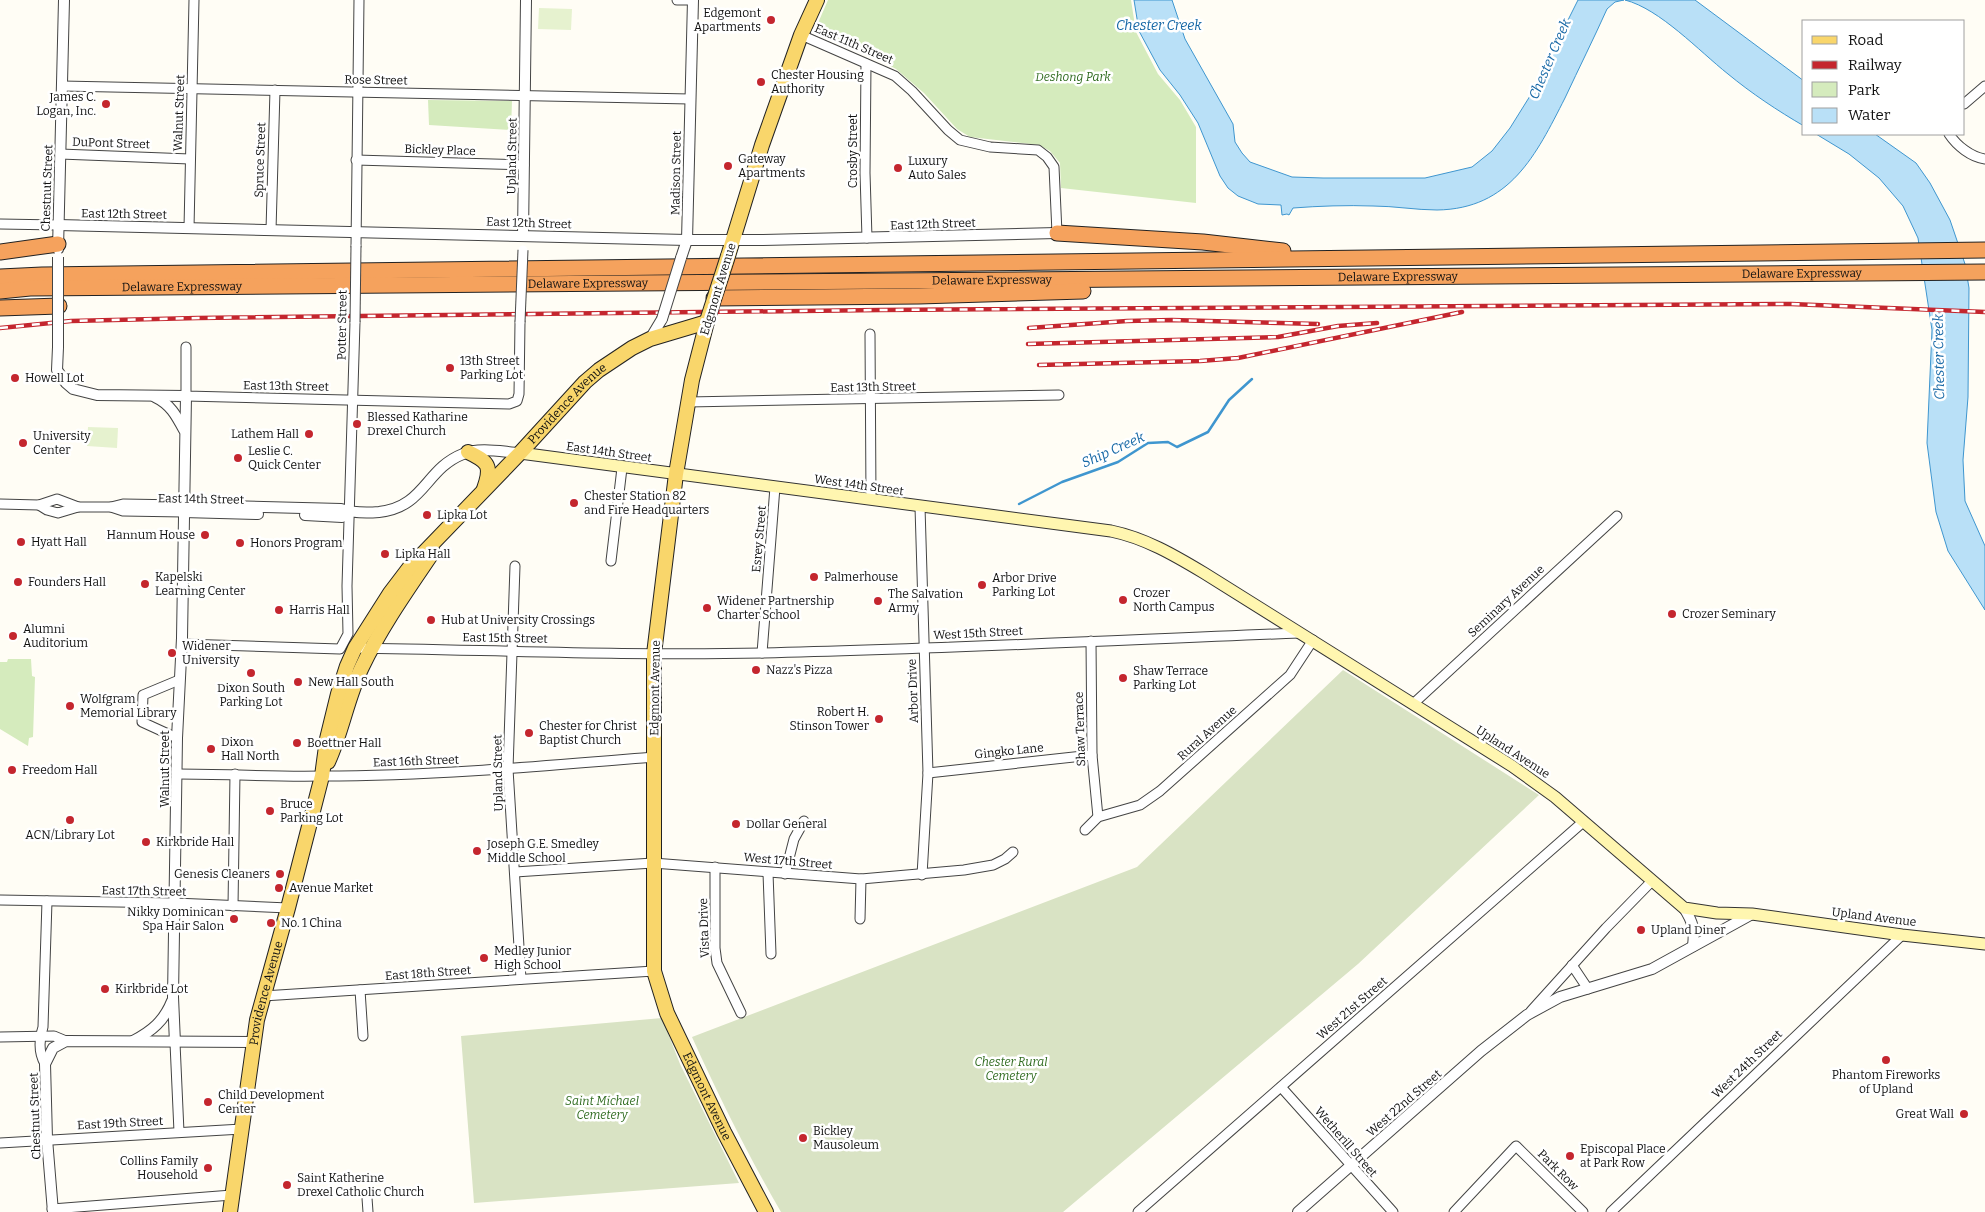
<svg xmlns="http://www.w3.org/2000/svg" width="1985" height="1212" font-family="Bitter,serif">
	<rect width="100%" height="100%" fill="#fffdf5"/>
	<g fill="#d5ebbd">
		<path d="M 828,0 L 1131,0 L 1136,32 L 1158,74 L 1180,100 L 1196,127 L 1196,203 L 1061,188 L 1060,163 L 1050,151 L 1039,145 L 970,137 L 957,129 L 924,93 L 896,69 L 861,50 L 815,30 Z"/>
		<path d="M 428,100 L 512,101 L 511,130 L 429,125 Z"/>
		<path d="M 8,659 L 31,659 L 32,676 L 35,677 L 33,737 L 29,738 L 28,746 L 0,729 L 0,662 L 7,662 Z"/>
	</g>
	<g fill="#d9e3c4">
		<path d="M 1343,670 L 1539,795 L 1358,964 L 1063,1212 L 781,1212 C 748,1155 719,1097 692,1037 L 1137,867 Z"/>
		<path d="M 662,1018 L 680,1064 L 739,1183 L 474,1203 L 461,1036 Z"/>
	</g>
	<g fill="#e6f2cf">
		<path d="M 539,8 L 572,9 L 571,30 L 538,29 Z"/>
		<path d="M 88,427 L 118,428 L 117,448 L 87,446 Z"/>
	</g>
	<g fill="#b9e0f7" stroke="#3f96cf">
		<path d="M 1134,0 L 1172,0 L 1185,39 L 1233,124 L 1235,142 L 1242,153 L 1250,162 L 1292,177 L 1323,178 L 1425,178 L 1472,167 L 1492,151 L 1510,128 L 1530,96 L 1578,0 L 1624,0 L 1615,2 L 1607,9 C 1594,38 1579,68 1565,98 C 1536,155 1510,209 1437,210 C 1416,210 1394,206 1373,206 C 1347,205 1319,206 1293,208 L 1289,215 L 1287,214 L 1282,215 L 1281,205 L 1258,204 L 1238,196 L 1228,188 L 1220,176 L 1198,123 L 1180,95 L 1160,70 L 1139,31 Z"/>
		<path d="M 1625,0 L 1695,0 L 1804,81 L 1804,126 C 1778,111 1751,93 1728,74 C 1699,51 1660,9 1625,0 Z"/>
		<path d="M 1816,134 L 1875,134 L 1916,163 L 1930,183 L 1950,220 L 1965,264 L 1969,288 L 1968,397 L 1963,460 L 1965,501 L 1985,546 L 1985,610 L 1948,551 L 1936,512 L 1927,443 L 1932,330 L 1918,238 L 1903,206 L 1879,178 L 1849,154 Z"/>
	</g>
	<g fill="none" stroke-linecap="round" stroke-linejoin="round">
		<path stroke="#3f96cf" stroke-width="2.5" d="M 1019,504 L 1062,482 L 1118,462 L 1148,443 L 1168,442 L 1177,447 L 1208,432 L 1229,400 L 1252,379"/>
		<g stroke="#444" stroke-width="11">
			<g id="minor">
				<path d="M 677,0 L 693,0"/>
				<path d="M 801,35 L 895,76 L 912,91 L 948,130 L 960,140 L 990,147 L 1038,150 L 1047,157 L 1054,167 L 1057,233"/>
				<path d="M 866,64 L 865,173 L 867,238"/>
				<path d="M 62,86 L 690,99"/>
				<path d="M 1964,104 L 1985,86"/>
				<path d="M 1949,134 C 1957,146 1971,157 1985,159"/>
				<path d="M 60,154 L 190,159"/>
				<path d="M 356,160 L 524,165"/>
				<path d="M 0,224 L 58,225"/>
				<path d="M 189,228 L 194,0"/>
				<path d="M 271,230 L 275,90"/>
				<path d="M 356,246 L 359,0"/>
				<path d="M 870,334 L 871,499"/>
				<path d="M 186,347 L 186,396 L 509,404 L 517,401 L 519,394 L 520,322"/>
				<path d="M 688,402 L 1059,395"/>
				<path d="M 0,504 L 39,505 L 57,499 L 78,507"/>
				<path d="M 39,505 L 47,510 L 58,513 L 78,507 L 111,507 L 123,511 L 183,512"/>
				<path d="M 111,507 L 123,504 L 183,505"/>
				<path d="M 920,507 L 928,773 L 922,875"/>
				<path d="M 611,561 L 622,468"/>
				<path d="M 515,566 L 508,769 L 521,979"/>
				<path d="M 1091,641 L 1092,755 L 1098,817"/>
				<path d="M 182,644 L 340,649 L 348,634 L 347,586 L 355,322"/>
				<path d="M 355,648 C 491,650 627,656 763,653 C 942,649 1121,640 1300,633"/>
				<path d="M 762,653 L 775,487"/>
				<path d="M 1413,704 L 1617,516"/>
				<path d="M 177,738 L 142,722 L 143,695 L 179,680"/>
				<path d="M 928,773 L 1092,755"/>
				<path d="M 178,774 C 226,774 274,777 322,776 C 433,776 544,766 654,757"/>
				<path d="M 1085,830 L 1098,817 L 1140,805 L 1160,791 L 1290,675 L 1313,640"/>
				<path d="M 715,867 L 715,948 L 717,963 L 741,1013"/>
				<path d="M 515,872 L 653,863 L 861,879 L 964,870 L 993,865 L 1005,859 L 1013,852"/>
				<path d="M 768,873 L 771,954"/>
				<path d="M 785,874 L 794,839 L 804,821"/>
				<path d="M 0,900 L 175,903 L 288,908"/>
				<path d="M 233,906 L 235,774"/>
				<path d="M 860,919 L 861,879"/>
				<path d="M 1572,965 L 1588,989"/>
				<path d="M 360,990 L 363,1036"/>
				<path d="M 263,996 L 654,971"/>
				<path d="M 1531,1011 L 1606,928 L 1651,882"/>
				<path d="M 0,1037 L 54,1036 L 66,1041"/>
				<path d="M 175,1043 L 179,1132"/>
				<path d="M 45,1064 C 38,1052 39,1040 43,1027 L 47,901"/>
				<path d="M 1281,1087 L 1393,1212"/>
				<path d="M 0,1143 L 242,1129"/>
				<path d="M 367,1198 L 368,1212"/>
				<path d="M 52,1209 L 232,1195"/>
				<path d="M 1138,1212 L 1583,822"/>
				<path d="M 1454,1212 L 1516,1146 L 1583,1212"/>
				<path d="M 1611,1212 L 1902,935"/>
			</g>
		</g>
		<g stroke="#444" stroke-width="12">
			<g id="tertiary">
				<path d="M 58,225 L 687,240 L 763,240 L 1057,233"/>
				<path d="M 523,235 L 526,0"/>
				<path d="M 58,249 L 64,0"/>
				<path d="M 681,258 L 687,240 L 693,0"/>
				<path d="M 650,339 L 662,319"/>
				<path d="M 58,347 L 57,370 L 66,383 L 73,389 L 97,395 L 186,396 L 182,638 L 177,738 L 173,997 L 175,1043"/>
				<path d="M 155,397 C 170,404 176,415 184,430"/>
				<path d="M 183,505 L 341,509 C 353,513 367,513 379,512 C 425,507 425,469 463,454 C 480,447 502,452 520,453"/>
				<path d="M 183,512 L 258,514"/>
				<path d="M 305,515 L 342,517 L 349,511"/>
				<path d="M 1684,908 C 1693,922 1695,930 1693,946"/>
				<path d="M 133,1041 C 152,1031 164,1021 172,1001"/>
				<path d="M 53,1212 L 47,1139 L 45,1064 L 53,1048 L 66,1041 L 253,1042"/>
				<path d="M 1298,1212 L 1481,1051 L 1527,1015 L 1560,997 L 1652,969 L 1752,914"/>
			</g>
		</g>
		<g stroke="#333" stroke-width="13">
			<path id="secondary" d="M 520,453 L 1111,531 C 1145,538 1174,555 1204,573 L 1512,766 L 1555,797 L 1684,908 L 1717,913 L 1752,914 L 1902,935 L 1985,944"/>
		</g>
		<g stroke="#222" stroke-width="16">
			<g id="primary">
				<path d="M 728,256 L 762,145 L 801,35 L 817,0"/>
				<path id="s1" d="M 708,318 L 692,380 L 676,474 L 654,654 L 654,971 L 667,1013 L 724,1132 L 766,1212"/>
				<path d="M 468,452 C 489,462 492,466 484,489"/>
				<path d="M 328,762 C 342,732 347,698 362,667 C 381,627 408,589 433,552"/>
				<path id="s2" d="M 230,1212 L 257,1020 L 288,908 L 322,776 L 327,739 L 338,694 L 347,666 L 355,648 L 390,593 L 409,568 L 520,453 L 585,382 L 599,370 L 632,348 L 650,339 L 707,322"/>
			</g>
		</g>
		<g stroke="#222" stroke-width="17">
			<g id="motorway">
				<path d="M 1057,233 L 1203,242 L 1283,251"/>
				<path d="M 0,252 L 58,244"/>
				<path d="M 0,277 L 42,275 L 1985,250"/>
				<path id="s3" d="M 0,291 L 30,288 L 1985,272"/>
				<path d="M 714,298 L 919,296 L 1083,291"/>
				<path d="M 0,308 L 59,306"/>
			</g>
		</g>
		<use href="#minor" stroke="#fff" stroke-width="9"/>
		<use href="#tertiary" stroke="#fff" stroke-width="10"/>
		<use href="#secondary" stroke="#fff6b0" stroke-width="11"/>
		<use href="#primary" stroke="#f9d66b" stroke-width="14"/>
		<use href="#motorway" stroke="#f5a25d" stroke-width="15"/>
		<g stroke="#c4262e" stroke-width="4.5">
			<g id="rail">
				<path d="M 0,328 L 71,321 L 198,318 L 880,310 L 1791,304 L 1985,312"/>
				<path d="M 1029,328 L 1127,321 L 1172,320 L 1318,324"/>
				<path d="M 1028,344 L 1278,337 L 1338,326 L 1377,323"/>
				<path d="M 1039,365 L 1200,361 L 1238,358 L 1462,312"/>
			</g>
		</g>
		<use href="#rail" stroke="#fff" stroke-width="2.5" stroke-dasharray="8" stroke-linecap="butt"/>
		<g stroke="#444" stroke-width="11" stroke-linecap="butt">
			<g id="minor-bridge">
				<path d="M 355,322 L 356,246"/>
				<path d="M 520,322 L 523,250"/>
			</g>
		</g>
		<g stroke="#444" stroke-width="12" stroke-linecap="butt">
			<g id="tertiary-bridge">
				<path d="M 662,319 L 681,258"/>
				<path d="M 58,347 L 58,257"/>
			</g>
		</g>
		<g stroke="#222" stroke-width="16" stroke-linecap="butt">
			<path id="primary-bridge" d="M 708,318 L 728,256"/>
		</g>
		<use href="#minor-bridge" stroke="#fff" stroke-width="9"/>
		<use href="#tertiary-bridge" stroke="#fff" stroke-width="10"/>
		<use href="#primary-bridge" stroke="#f9d66b" stroke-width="14"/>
	</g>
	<g fill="#c4262e" stroke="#fff" stroke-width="2">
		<circle cx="771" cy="20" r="5"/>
		<circle cx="761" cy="82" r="5"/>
		<circle cx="106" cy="104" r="5"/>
		<circle cx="728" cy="166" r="5"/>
		<circle cx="898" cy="168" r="5"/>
		<circle cx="450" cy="368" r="5"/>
		<circle cx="15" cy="378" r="5"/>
		<circle cx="357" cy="424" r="5"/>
		<circle cx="309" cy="434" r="5"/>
		<circle cx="23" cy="443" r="5"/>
		<circle cx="238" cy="458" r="5"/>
		<circle cx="574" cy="503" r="5"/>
		<circle cx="427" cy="515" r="5"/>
		<circle cx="205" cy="535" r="5"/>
		<circle cx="21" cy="542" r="5"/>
		<circle cx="240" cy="543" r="5"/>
		<circle cx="385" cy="554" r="5"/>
		<circle cx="814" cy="577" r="5"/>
		<circle cx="18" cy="582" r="5"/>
		<circle cx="145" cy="584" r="5"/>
		<circle cx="982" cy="585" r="5"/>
		<circle cx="1123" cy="600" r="5"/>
		<circle cx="878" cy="601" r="5"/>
		<circle cx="707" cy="608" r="5"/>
		<circle cx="279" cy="610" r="5"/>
		<circle cx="1672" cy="614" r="5"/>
		<circle cx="431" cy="620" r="5"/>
		<circle cx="13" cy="636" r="5"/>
		<circle cx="172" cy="653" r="5"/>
		<circle cx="756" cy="670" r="5"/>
		<circle cx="251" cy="673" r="5"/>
		<circle cx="1123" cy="678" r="5"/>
		<circle cx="298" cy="682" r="5"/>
		<circle cx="70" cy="706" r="5"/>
		<circle cx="879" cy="719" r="5"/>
		<circle cx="529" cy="733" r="5"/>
		<circle cx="297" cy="743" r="5"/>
		<circle cx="211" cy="749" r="5"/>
		<circle cx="12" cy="770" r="5"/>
		<circle cx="270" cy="811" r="5"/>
		<circle cx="70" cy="820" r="5"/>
		<circle cx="736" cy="824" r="5"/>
		<circle cx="146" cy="842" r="5"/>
		<circle cx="477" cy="851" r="5"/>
		<circle cx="280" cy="874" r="5"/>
		<circle cx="279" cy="888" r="5"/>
		<circle cx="234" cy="919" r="5"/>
		<circle cx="271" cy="923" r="5"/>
		<circle cx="1641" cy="930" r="5"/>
		<circle cx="484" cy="958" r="5"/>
		<circle cx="105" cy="989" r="5"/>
		<circle cx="1886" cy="1060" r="5"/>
		<circle cx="208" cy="1102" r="5"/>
		<circle cx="1964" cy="1114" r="5"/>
		<circle cx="803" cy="1138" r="5"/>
		<circle cx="1570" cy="1156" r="5"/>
		<circle cx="208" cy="1168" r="5"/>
		<circle cx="287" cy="1185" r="5"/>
	</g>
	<g text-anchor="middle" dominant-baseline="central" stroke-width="5" stroke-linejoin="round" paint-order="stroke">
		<g font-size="12" fill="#111" stroke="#fff" text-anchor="start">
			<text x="761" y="13" text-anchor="end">Edgemont<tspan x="761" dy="14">Apartments</tspan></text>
			<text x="771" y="75">Chester Housing<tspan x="771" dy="14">Authority</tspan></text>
			<text x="96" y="97" text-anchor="end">James C.<tspan x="96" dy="14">Logan, Inc.</tspan></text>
			<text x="738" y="159">Gateway<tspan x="738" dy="14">Apartments</tspan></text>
			<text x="908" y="161">Luxury<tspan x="908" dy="14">Auto Sales</tspan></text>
			<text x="460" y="361">13th Street<tspan x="460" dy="14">Parking Lot</tspan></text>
			<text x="25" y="378">Howell Lot</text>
			<text x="367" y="417">Blessed Katharine<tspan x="367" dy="14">Drexel Church</tspan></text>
			<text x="299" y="434" text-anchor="end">Lathem Hall</text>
			<text x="33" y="436">University<tspan x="33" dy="14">Center</tspan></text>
			<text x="248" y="451">Leslie C.<tspan x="248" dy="14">Quick Center</tspan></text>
			<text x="584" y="496">Chester Station 82<tspan x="584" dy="14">and Fire Headquarters</tspan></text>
			<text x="437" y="515">Lipka Lot</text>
			<text x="195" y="535" text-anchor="end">Hannum House</text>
			<text x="31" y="542">Hyatt Hall</text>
			<text x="250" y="543">Honors Program</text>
			<text x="395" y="554">Lipka Hall</text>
			<text x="155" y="577">Kapelski<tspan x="155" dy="14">Learning Center</tspan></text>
			<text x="824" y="577">Palmerhouse</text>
			<text x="992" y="578">Arbor Drive<tspan x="992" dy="14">Parking Lot</tspan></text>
			<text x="28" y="582">Founders Hall</text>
			<text x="1133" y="593">Crozer<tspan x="1133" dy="14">North Campus</tspan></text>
			<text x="888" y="594">The Salvation<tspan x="888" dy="14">Army</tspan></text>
			<text x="717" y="601">Widener Partnership<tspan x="717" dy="14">Charter School</tspan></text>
			<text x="289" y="610">Harris Hall</text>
			<text x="1682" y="614">Crozer Seminary</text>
			<text x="441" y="620">Hub at University Crossings</text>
			<text x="23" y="629">Alumni<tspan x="23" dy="14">Auditorium</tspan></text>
			<text x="182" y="646">Widener<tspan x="182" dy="14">University</tspan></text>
			<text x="766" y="670">Nazz's Pizza</text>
			<text x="1133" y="671">Shaw Terrace<tspan x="1133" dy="14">Parking Lot</tspan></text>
			<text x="308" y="682">New Hall South</text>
			<text x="251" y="688" text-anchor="middle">Dixon South<tspan x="251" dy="14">Parking Lot</tspan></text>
			<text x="80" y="699">Wolfgram<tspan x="80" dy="14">Memorial Library</tspan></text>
			<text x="869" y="712" text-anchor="end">Robert H.<tspan x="869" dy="14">Stinson Tower</tspan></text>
			<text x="539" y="726">Chester for Christ<tspan x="539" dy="14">Baptist Church</tspan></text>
			<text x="221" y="742">Dixon<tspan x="221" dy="14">Hall North</tspan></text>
			<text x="307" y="743">Boettner Hall</text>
			<text x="22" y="770">Freedom Hall</text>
			<text x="280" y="804">Bruce<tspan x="280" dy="14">Parking Lot</tspan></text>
			<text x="746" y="824">Dollar General</text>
			<text x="70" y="835" text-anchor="middle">ACN/Library Lot</text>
			<text x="156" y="842">Kirkbride Hall</text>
			<text x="487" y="844">Joseph G.E. Smedley<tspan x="487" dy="14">Middle School</tspan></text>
			<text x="270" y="874" text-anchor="end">Genesis Cleaners</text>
			<text x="289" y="888">Avenue Market</text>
			<text x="224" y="912" text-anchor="end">Nikky Dominican<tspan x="224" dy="14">Spa Hair Salon</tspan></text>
			<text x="281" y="923">No. 1 China</text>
			<text x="1651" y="930">Upland Diner</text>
			<text x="494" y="951">Medley Junior<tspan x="494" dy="14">High School</tspan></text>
			<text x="115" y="989">Kirkbride Lot</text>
			<text x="1886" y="1075" text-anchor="middle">Phantom Fireworks<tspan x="1886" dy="14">of Upland</tspan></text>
			<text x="218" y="1095">Child Development<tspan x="218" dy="14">Center</tspan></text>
			<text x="1954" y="1114" text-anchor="end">Great Wall</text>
			<text x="813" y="1131">Bickley<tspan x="813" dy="14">Mausoleum</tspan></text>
			<text x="1580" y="1149">Episcopal Place<tspan x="1580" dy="14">at Park Row</tspan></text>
			<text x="198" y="1161" text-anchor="end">Collins Family<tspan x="198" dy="14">Household</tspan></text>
			<text x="297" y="1178">Saint Katherine<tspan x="297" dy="14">Drexel Catholic Church</tspan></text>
		</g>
		<g font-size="12" fill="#111" stroke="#fff">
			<text transform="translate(854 44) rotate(23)">East 11th Street</text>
			<text transform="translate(376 80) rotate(1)">Rose Street</text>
			<text transform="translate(179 113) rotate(-88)">Walnut Street</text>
			<text transform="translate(111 143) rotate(2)">DuPont Street</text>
			<text transform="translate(440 150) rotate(2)">Bickley Place</text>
			<text transform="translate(853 151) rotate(-90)">Crosby Street</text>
			<text transform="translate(512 156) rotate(-89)">Upland Street</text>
			<text transform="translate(260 160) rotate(-88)">Spruce Street</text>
			<text transform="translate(676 173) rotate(-89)">Madison Street</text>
			<text transform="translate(47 188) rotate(-88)">Chestnut Street</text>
			<text transform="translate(124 214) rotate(1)">East 12th Street</text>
			<text transform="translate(529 223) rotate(2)">East 12th Street</text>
			<text transform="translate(933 224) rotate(-2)">East 12th Street</text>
			<text stroke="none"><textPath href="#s3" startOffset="1802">Delaware Expressway</textPath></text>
			<text stroke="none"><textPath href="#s3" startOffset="1398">Delaware Expressway</textPath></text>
			<text stroke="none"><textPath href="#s3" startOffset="992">Delaware Expressway</textPath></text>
			<text stroke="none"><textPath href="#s3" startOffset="588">Delaware Expressway</textPath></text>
			<text stroke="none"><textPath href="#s3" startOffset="182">Delaware Expressway</textPath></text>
			<text transform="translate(718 289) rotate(-73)">Edgmont Avenue</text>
			<text transform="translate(342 325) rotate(-89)">Potter Street</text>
			<text transform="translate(286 386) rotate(1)">East 13th Street</text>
			<text transform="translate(873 387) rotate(-1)">East 13th Street</text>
			<text stroke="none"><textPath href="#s2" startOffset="904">Providence Avenue</textPath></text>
			<text transform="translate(609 452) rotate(8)">East 14th Street</text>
			<text transform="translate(859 485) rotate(8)">West 14th Street</text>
			<text transform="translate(201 499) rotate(1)">East 14th Street</text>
			<text transform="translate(759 539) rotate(-85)">Esrey Street</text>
			<text transform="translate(1506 601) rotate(-43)">Seminary Avenue</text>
			<text transform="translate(978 633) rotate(-3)">West 15th Street</text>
			<text transform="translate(505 638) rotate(1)">East 15th Street</text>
			<text transform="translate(655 688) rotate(-89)">Edgmont Avenue</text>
			<text transform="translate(913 691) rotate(-92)">Arbor Drive</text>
			<text transform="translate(1080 729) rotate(-92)">Shaw Terrace</text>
			<text transform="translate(1207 733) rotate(-42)">Rural Avenue</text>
			<text transform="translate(1009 751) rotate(-6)">Gingko Lane</text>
			<text transform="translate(1513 752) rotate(33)">Upland Avenue</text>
			<text transform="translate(416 761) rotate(-2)">East 16th Street</text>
			<text transform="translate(165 769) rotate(-90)">Walnut Street</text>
			<text transform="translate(498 773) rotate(-91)">Upland Street</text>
			<text transform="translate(788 861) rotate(5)">West 17th Street</text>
			<text transform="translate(144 891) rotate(1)">East 17th Street</text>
			<text transform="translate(1874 917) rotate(7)">Upland Avenue</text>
			<text transform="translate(704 928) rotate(-92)">Vista Drive</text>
			<text transform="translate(428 973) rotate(-4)">East 18th Street</text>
			<text stroke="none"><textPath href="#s2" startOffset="222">Providence Avenue</textPath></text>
			<text transform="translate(1352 1008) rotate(-41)">West 21st Street</text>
			<text transform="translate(1747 1064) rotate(-44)">West 24th Street</text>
			<text stroke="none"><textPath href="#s1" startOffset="794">Edgmont Avenue</textPath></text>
			<text transform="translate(1404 1103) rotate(-41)">West 22nd Street</text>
			<text transform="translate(35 1116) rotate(-92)">Chestnut Street</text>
			<text transform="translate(120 1123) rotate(-3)">East 19th Street</text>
			<text transform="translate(1346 1142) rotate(49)">Wetherill Street</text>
			<text transform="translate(1558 1170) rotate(45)">Park Row</text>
		</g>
		<g font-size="12" font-style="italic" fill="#2f6b1f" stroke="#fff">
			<text x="1073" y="77">Deshong Park</text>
			<text x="1011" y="1062">Chester Rural<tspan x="1011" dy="14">Cemetery</tspan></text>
			<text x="602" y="1101">Saint Michael<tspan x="602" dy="14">Cemetery</tspan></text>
		</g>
		<g font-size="14" font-style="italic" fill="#1768a6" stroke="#fff">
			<text x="1159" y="25">Chester Creek</text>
			<text transform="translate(1550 59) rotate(-67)">Chester Creek</text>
			<text transform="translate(1939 357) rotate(-91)">Chester Creek</text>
			<text transform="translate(1113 450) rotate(-24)">Ship Creek</text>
		</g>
	</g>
	<rect x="1802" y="20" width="162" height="115" fill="#ffffff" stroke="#a0a0a0"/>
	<rect x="1812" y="36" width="25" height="8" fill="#f9d66b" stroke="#a0a0a0"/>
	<text x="1848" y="45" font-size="15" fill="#111111">Road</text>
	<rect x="1812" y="61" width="25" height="8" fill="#c4262e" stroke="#a0a0a0"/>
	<text x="1848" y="70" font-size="15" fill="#111111">Railway</text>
	<rect x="1812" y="82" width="25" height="15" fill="#d5ebbd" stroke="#a0a0a0"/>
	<text x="1848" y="95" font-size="15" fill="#111111">Park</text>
	<rect x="1812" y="108" width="25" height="15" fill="#b9e0f7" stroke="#a0a0a0"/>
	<text x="1848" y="120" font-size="15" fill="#111111">Water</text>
</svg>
